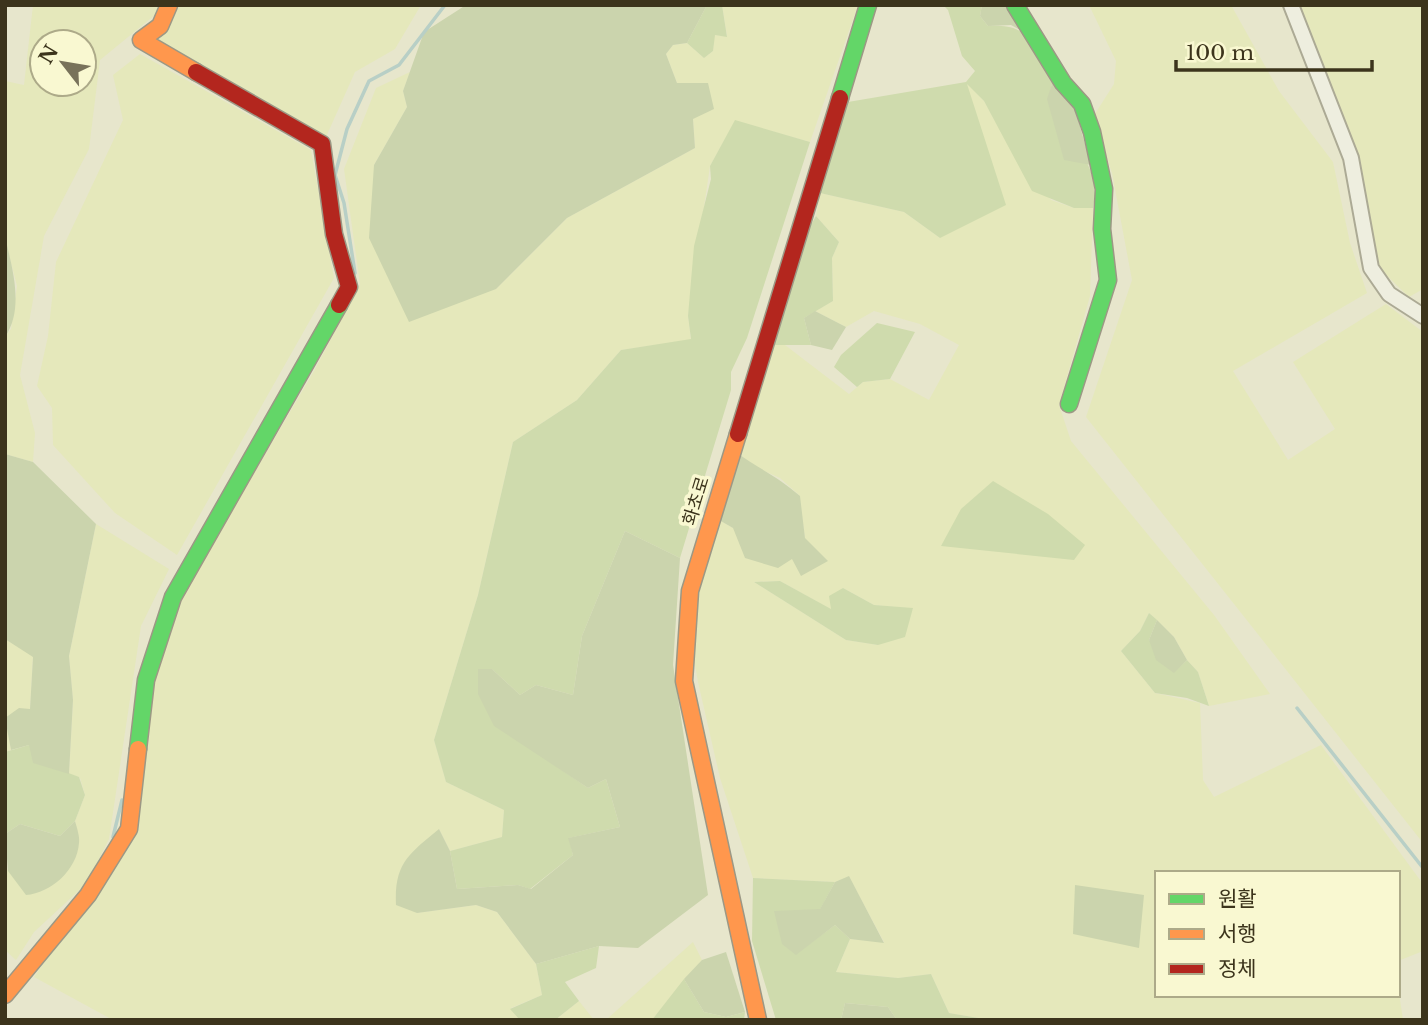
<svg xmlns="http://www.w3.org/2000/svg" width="1428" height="1025" font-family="'Libre Baskerville','Noto Sans KR',serif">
	<rect width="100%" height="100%" fill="#e7e6cc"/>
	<g fill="#e5e8bb" fill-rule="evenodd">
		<path d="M 33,5 L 161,5 L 161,10 L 100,60 L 89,149 L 44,236 L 20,375 L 35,433 L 33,462 L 5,454 L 5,337 L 11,329 L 17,286 L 5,240 L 5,81 L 24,85 ZM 42,42 L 84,42 L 84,84 L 42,84 Z"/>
		<path d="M 180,5 L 421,5 L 395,49 L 355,72 L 326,137 L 159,40 Z"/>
		<path d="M 722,5 L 858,5 L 810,142 L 735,121 L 710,166 L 688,316 L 691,340 L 621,350 L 577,400 L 513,442 L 478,595 L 434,740 L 446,782 L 504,810 L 502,837 L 450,851 L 439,829 L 416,913 L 476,905 L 497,912 L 536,964 L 542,995 L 511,1008 L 520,1020 L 113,1020 L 34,977 L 134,833 L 155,681 L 182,596 L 314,371 L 360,284 L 344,169 L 376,88 L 410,72 L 403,91 L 407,107 L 374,165 L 496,289 L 567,218 L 695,148 L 693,119 L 708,83 L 677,83 L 666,54 L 673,45 L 687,43 L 704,58 L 713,51 L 714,35 L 727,36 Z"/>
		<path d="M 1089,5 L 1231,5 L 1279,91 L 1333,162 L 1350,243 L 1367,293 L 1233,371 L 1288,460 L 1335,429 L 1293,362 L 1386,304 L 1423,332 L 1423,843 L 1086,417 L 1132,280 L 1112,173 L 1093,117 L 1114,84 L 1116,61 Z"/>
		<path d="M 1293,5 L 1423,5 L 1423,289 L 1409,297 L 1376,265 L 1345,129 Z"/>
		<path d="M 140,54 L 311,150 L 334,278 L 177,555 L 115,513 L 53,445 L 52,408 L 37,386 L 48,336 L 56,262 L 123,120 L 113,75 Z"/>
		<path d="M 966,82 L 984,101 L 1008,144 L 1051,200 L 1074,208 L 1093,208 L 1090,296 L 1059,405 L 1071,441 L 1214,615 L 1270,694 L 1209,706 L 1198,672 L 1187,660 L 1174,637 L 1149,613 L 1140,631 L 1121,651 L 1155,693 L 1200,703 L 1203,780 L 1214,797 L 1321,745 L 1423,884 L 1423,951 L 1398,961 L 1398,873 L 1157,873 L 1157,995 L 1398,995 L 1398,986 L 1403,1020 L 990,1020 L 949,1013 L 931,974 L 898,978 L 836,972 L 850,939 L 884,942 L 849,877 L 835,882 L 753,878 L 720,778 L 698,682 L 692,648 L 699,583 L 719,520 L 733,528 L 805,538 L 799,495 L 780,478 L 760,469 L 737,453 L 773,345 L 785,345 L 849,394 L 863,382 L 890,379 L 929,400 L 959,345 L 920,324 L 874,311 L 846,327 L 815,311 L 833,301 L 832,258 L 839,242 L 816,216 L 820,193 L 904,212 L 940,238 ZM 780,581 L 832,610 L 843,588 L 874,605 L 913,609 L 878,645 L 846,640 L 754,582 Z"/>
		<path d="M 96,524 L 169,569 L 141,626 L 109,839 L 87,883 L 34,932 L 16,960 L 5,950 L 5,861 L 8,871 L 79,843 L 75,821 L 85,795 L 80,778 L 69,774 L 73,701 L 69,656 Z"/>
		<path d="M 5,639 L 33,656 L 30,709 L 6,718 L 11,750 L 5,752 Z"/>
		<path d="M 693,942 L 702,960 L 652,1020 L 606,1020 Z"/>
		<path d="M 579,1001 L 594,1020 L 555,1020 Z"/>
	</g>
	<g fill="#cfdbad">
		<path d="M 707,5 L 722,5 L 727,37 L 715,35 L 713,51 L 704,58 L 687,43 Z"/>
		<path d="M 943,5 L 982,5 L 980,16 L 988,26 C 1034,24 1033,45 1053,81 C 1034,134 1106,143 1093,208 L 1074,208 L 1032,191 L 984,101 L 967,84 L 1006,205 L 940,238 L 904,212 L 820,193 L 848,102 L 966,82 L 975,71 L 962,56 L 948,10 Z"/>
		<path d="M 735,120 L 810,142 L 747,338 L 731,372 L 731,390 L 680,558 L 625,531 L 582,636 L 573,695 L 536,685 L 520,695 L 492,669 L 547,760 L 588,788 L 606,779 L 620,827 L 569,838 L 573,855 L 530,889 L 518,885 L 457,889 L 450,851 L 502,837 L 504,810 L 446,782 L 434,740 L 478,595 L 513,442 L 577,400 L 621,350 L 691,339 L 688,316 L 694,246 L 711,179 L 710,166 Z"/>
		<path d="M 816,216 L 839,242 L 832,258 L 833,301 L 804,318 L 811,345 L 773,345 L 808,230 Z"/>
		<path d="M 877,323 L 915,332 L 890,379 L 863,382 L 857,387 L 834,367 L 841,355 Z"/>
		<path d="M 993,481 L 1048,514 L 1085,545 L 1074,560 L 941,546 L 961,509 Z"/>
		<path d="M 780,581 L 831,609 L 829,596 L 843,588 L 874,605 L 913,608 L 905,637 L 878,645 L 846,640 L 754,582 Z"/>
		<path d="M 1149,613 L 1157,620 L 1149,640 L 1174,672 L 1187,660 L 1198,672 L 1209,706 L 1187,698 L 1155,693 L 1121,651 L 1140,631 Z"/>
		<path d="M 29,745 L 58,769 L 79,777 L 85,795 L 75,821 L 60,836 L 20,824 L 5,834 L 5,752 Z"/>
		<path d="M 753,878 L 835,882 L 796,954 L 835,925 L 850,939 L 836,972 L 898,978 L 931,974 L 949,1013 L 990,1020 L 897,1020 L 888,1007 L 845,1003 L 841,1020 L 776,1020 L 752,941 Z"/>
		<path d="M 599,946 L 596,968 L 565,982 L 579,1001 L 555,1020 L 520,1020 L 510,1009 L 542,995 L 536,964 Z"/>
		<path d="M 684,979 L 704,1012 L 726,1017 L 745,1012 L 744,1020 L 652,1020 Z"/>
	</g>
	<g fill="#cbd4ad">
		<path d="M 466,5 L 707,5 L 687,43 L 673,45 L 666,54 L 677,83 L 708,83 L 714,109 L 693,119 L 695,148 L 567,218 L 496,289 L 409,322 L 369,238 L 374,165 L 407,107 L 403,91 L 424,32 Z"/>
		<path d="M 982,5 L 1009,5 L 1026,33 L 1011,25 L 988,26 L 980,16 Z"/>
		<path d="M 1053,81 L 1073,102 L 1091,165 L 1064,160 L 1047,99 Z"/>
		<path d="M 6,241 C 13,271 24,309 5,337 Z"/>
		<path d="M 815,311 L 846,327 L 832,350 L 811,345 L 804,318 Z"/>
		<path d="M 737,453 C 758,468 780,478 800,496 L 805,538 L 828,561 L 801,576 L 792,559 L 778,568 L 745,558 L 733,528 L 719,520 Z"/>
		<path d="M 5,454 L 33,462 L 96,524 L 69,656 L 73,700 L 69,774 L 33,763 L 29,745 L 11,750 L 5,718 L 19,708 L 30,709 L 33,657 L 5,639 Z"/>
		<path d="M 625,531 L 680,558 L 673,665 L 708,895 L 638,948 L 599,946 L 536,964 L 497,912 L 476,905 L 417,913 L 396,905 C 394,863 409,854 439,829 L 450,851 L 457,889 L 518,885 L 531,889 L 573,855 L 568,838 L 620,827 L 606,779 L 588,788 L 494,726 L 478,694 L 478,669 L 492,669 L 520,695 L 536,685 L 573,695 L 582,636 Z"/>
		<path d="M 1157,620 L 1174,637 L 1187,660 L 1174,673 L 1156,660 L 1149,640 Z"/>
		<path d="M 75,821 C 77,828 80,837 79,843 C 77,870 51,893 26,895 L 8,871 L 5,834 L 20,824 L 60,836 Z"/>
		<path d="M 849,876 L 884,943 L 850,939 L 835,925 L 796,955 L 782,944 L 774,911 L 820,909 L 835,882 Z"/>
		<path d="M 1075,885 L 1144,895 L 1139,948 L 1073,934 Z"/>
		<path d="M 726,952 L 745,1012 L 726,1017 L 704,1012 L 684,979 L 702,960 Z"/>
		<path d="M 845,1003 L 888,1007 L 897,1020 L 841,1020 Z"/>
	</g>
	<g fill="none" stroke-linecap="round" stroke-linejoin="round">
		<g stroke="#b8cfc6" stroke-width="3.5">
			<path d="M 355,273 L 344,203 L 335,175 L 347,129 L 369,81 L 399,65 L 445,5"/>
			<path d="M 1297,708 L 1423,868"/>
			<path d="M 113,837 L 122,800"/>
		</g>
		<g stroke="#acaa95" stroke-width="18">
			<path id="street" d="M 1291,5 L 1351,158 L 1371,268 L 1389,294 L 1423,316"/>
		</g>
		<g stroke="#9c9885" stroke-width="19">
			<g id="fast">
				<path d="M 1015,5 L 1063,83 L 1082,104 L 1092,132 L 1104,189 L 1102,229 L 1108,280 L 1069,404"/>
				<path d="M 840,98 L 868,5"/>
				<path d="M 138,749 L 146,680 L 173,597 L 339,305"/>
			</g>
		</g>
		<g stroke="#9c9885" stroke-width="19">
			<g id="slow">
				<path d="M 169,5 L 160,26 L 141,40 L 196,72"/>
				<path d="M 738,434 L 690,591 L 684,681 L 758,1020"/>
				<path d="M 5,995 L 88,895 L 129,829 L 138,749"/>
			</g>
		</g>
		<g stroke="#9c9885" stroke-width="19">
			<g id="jam">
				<path d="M 196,72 L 322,144 L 334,234 L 349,287 L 339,305"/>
				<path d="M 738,434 L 840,98"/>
			</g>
		</g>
		<use href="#street" stroke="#eeeedf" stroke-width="14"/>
		<use href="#fast" stroke="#63d668" stroke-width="16"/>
		<use href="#slow" stroke="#ff974d" stroke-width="16"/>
		<use href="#jam" stroke="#b3261e" stroke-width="16"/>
	</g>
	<g text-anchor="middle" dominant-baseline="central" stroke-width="7" stroke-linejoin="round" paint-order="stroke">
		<g font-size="18" fill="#3c341c" stroke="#f9f8d1">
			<text transform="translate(696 501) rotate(-73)">화초로</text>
		</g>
	</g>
	<rect width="1428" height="1025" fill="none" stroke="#3c341c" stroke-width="14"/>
	<rect x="1155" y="871" width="245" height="126" fill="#f9f8d1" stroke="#adaa89" stroke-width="2"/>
	<rect x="1169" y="894" width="35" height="10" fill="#63d668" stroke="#adaa89" stroke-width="2"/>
	<text x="1218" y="906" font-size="21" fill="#3c341c">원활</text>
	<rect x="1169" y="929" width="35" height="10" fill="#ff974d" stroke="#adaa89" stroke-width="2"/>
	<text x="1218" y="941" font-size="21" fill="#3c341c">서행</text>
	<rect x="1169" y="964" width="35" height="10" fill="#b3261e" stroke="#adaa89" stroke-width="2"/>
	<text x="1218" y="976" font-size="21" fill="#3c341c">정체</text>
	<g transform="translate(63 63) rotate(301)"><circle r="33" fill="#f9f8d1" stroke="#adaa89" stroke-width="2"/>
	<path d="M0-5L12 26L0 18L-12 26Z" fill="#78725a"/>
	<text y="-10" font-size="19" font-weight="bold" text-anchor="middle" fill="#3c341c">N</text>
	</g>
	<path d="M1176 60v10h196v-10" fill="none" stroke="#3c341c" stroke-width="3.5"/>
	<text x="1186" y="60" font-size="21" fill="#3c341c" stroke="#f9f8d1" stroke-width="5" paint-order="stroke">100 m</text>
</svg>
